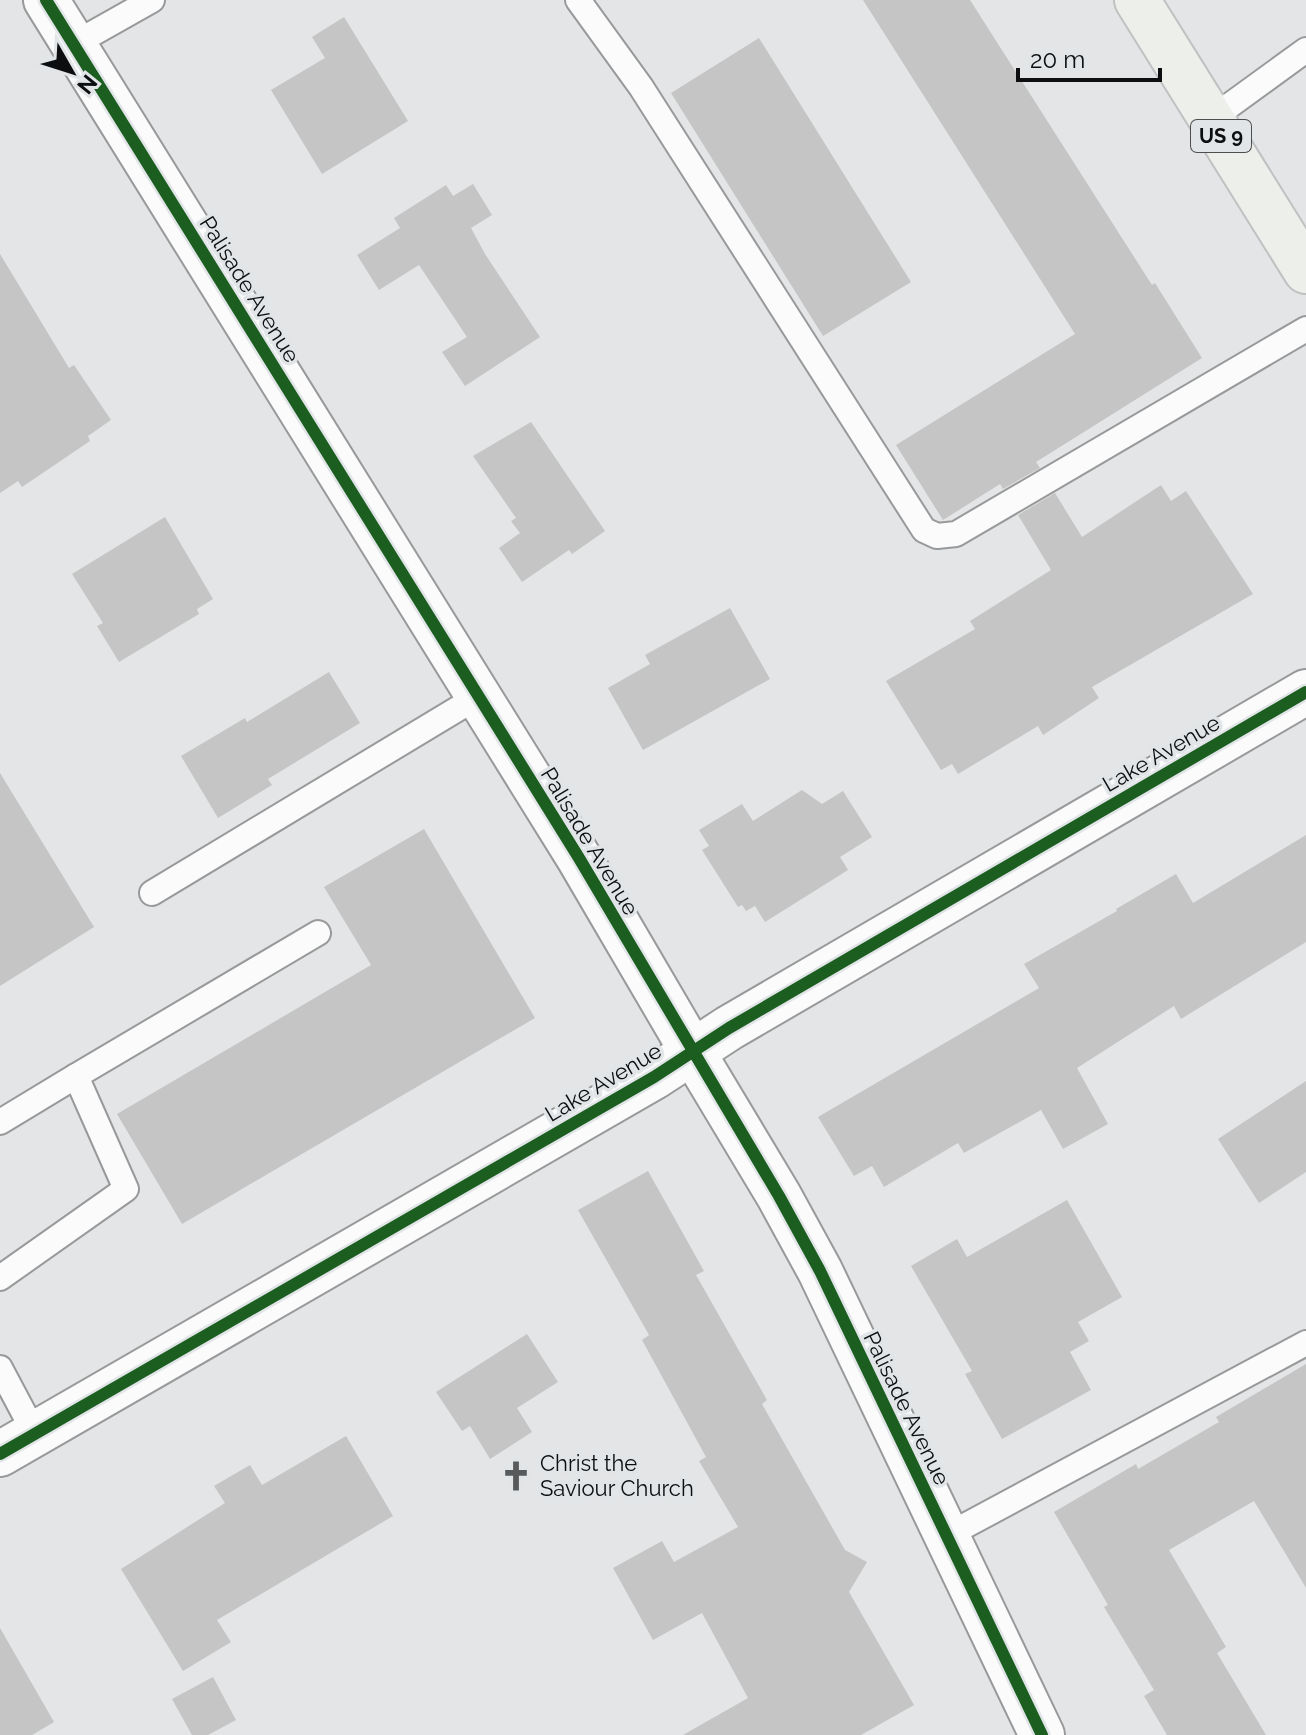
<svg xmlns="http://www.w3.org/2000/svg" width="1306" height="1735" font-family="Raleway,sans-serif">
	<rect width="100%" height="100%" fill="#e3e5e6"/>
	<g fill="#c5c5c5">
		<path d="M 863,0 L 970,0 L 1152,285 L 1155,283 L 1202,358 L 1036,462 L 1040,468 L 1003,489 L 1000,484 L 943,520 L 896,445 L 1075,334 Z"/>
		<path d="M 344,17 L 408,121 L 322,174 L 271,90 L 325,58 L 312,37 Z"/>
		<path d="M 759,38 L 911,282 L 823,336 L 671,93 Z"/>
		<path d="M 473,184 L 492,215 L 471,228 L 485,254 L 540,337 L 465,386 L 442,352 L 467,337 L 419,265 L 379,290 L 357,255 L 400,228 L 394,218 L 446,185 L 453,196 Z"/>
		<path d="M 0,254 L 69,368 L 74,365 L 111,420 L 88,436 L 90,441 L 22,487 L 18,481 L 0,493 Z"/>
		<path d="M 531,422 L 605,531 L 572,554 L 569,550 L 522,582 L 499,548 L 520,533 L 511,521 L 516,518 L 473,456 Z"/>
		<path d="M 1161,485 L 1171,501 L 1186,491 L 1253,594 L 1092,687 L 1099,698 L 1043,735 L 1038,726 L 958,774 L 952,764 L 941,770 L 886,681 L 975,629 L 970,621 L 1051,570 L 1018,515 L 1055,493 L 1082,537 Z"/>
		<path d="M 165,517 L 213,599 L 197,609 L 199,614 L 119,662 L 97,626 L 103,623 L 72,574 Z"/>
		<path d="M 730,608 L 770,679 L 643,750 L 608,688 L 650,664 L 645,655 Z"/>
		<path d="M 329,672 L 360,723 L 268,779 L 272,785 L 218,818 L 181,756 L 245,718 L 247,722 Z"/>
		<path d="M 0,773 L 94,927 L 0,986 Z"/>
		<path d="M 802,790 L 822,804 L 843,791 L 872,837 L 840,857 L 848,870 L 765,922 L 755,906 L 746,911 L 742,905 L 738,907 L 702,850 L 709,846 L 699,830 L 742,804 L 753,821 Z"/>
		<path d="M 424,829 L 535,1018 L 182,1224 L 117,1114 L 371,965 L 324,887 Z"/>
		<path d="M 1306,835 L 1306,942 L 1181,1019 L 1174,1006 L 1077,1068 L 1108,1124 L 1063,1149 L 1041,1110 L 964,1153 L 958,1143 L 884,1187 L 872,1166 L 854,1176 L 818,1117 L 1039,988 L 1024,964 L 1117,911 L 1116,909 L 1176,874 L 1193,903 Z"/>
		<path d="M 1306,1081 L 1306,1172 L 1259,1203 L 1218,1139 Z"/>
		<path d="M 648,1171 L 704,1271 L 696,1275 L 767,1400 L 762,1404 L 845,1550 L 867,1562 L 849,1592 L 914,1705 L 861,1735 L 683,1735 L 748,1698 L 702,1613 L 653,1640 L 613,1568 L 662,1541 L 674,1562 L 738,1527 L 699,1461 L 706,1457 L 642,1340 L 649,1335 L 578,1210 Z"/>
		<path d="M 1067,1200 L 1122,1297 L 1078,1322 L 1089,1341 L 1070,1352 L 1091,1390 L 1002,1439 L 965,1374 L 972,1371 L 911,1266 L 957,1239 L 967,1257 Z"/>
		<path d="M 527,1334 L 558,1382 L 517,1408 L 532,1432 L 490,1459 L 470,1426 L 462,1431 L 436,1392 Z"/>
		<path d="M 1306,1364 L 1306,1588 L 1254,1501 L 1169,1550 L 1226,1647 L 1217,1653 L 1266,1735 L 1167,1735 L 1144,1696 L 1154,1690 L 1104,1607 L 1108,1605 L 1054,1512 L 1136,1464 L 1138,1469 L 1219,1422 L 1216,1417 Z"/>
		<path d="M 346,1436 L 393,1516 L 217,1620 L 231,1642 L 183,1671 L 121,1569 L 225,1503 L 214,1486 L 250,1465 L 262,1485 Z"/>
		<path d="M 0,1628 L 54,1722 L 32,1735 L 0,1735 Z"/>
		<path d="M 213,1677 L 236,1720 L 208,1735 L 192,1735 L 172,1699 Z"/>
	</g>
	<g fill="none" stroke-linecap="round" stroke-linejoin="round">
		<g stroke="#98999a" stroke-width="28">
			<g id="service">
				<path d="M 578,0 L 641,87 L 924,530 L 937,536 L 956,534 L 1306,329"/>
				<path d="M 74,44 L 152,0"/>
				<path d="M 1211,119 L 1306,50"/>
				<path d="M 152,893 L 479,696"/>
				<path d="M 0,1122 L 76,1076"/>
				<path d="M 0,1278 L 126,1189 L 76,1076 L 318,933"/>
				<path d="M 0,1368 L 35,1434"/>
				<path d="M 946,1536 L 1306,1343"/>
			</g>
		</g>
		<g stroke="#98999a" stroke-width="48">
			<path id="minor" d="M 46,0 L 579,858 L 692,1051"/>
		</g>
		<g stroke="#98999a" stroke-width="48">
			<g id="tertiary">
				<path d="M 692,1051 L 779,1196 L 820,1271 L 1042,1735"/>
				<path d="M 0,1454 L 654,1077 L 729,1028 L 1306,692"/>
			</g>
		</g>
		<g stroke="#c0c1c2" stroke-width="48">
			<path id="primary" d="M 1137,0 L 1306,271"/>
		</g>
		<use href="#service" stroke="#fbfbfb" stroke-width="24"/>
		<use href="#minor" stroke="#fbfbfb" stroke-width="44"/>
		<use href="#tertiary" stroke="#fbfbfb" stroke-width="44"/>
		<use href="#primary" stroke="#ecefea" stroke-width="44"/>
		<g stroke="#e2e5e7" stroke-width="17">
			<g id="cycleway">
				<path d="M 46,0 L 579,858 L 779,1196 L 820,1271 L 1042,1735"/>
				<path d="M 0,1454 L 654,1077 L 729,1028 L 1306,692"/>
			</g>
		</g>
		<use href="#cycleway" stroke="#1b5e20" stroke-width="12"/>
	</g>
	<defs>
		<g id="church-bare" transform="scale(2.4)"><path d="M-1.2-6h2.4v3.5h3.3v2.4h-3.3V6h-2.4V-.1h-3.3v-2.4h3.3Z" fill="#58595a" stroke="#e2e5e7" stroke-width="2.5" paint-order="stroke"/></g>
	</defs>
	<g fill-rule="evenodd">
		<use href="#church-bare" x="516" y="1476"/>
	</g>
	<g text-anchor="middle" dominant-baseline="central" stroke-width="7" stroke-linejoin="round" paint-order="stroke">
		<rect fill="#e2e5e7" stroke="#4d4e50" stroke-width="2" x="1191" y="120" width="60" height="32" rx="6"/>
		<g font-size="20" font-weight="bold" fill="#0d0e0f">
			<text x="1221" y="136">US 9</text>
		</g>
		<g font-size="22" fill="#0d0e0f" stroke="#e2e5e7">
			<text transform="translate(250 289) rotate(58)">Palisade Avenue</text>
			<text transform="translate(1161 753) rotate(-30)">Lake Avenue</text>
			<text transform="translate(590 841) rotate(59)">Palisade Avenue</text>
			<text transform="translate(603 1082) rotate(-31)">Lake Avenue</text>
			<text transform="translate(907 1408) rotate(64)">Palisade Avenue</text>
		</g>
		<g font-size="22" fill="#0d0e0f" stroke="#e2e5e7" text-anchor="start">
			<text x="540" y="1463">Christ the<tspan x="540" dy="25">Saviour Church</tspan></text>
		</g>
	</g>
	<g transform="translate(72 72) rotate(129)" stroke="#e2e5e7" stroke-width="6" paint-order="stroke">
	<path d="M0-6L14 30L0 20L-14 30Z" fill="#0d0e0f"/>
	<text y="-12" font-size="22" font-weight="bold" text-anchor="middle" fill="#0d0e0f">N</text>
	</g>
	<path d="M1018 68v12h142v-12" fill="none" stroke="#0d0e0f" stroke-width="4"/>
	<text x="1030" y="68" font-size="24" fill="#0d0e0f" stroke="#e2e5e7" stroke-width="6" paint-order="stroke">20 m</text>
</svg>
